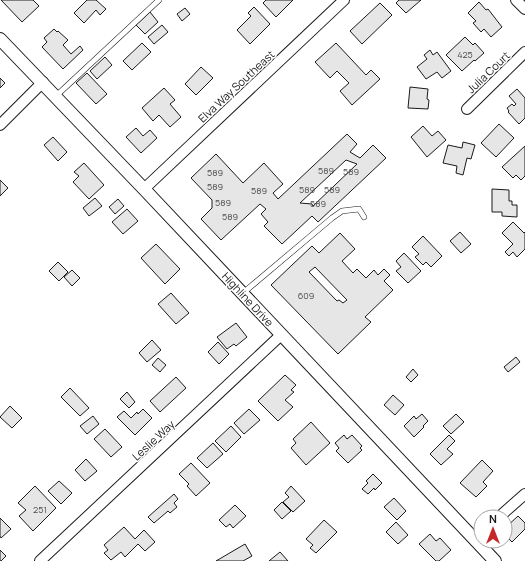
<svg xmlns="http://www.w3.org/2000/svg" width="525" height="561" font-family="Manrope,sans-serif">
	<rect width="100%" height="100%" fill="#fff"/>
	<g fill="#e6e6e6" stroke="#1a1a1a" fill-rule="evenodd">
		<path d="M 1,0 L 33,0 L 39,6 L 22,22 Z"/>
		<path d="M 87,0 L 96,0 L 106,9 L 100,15 L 96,10 L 84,23 L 74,13 Z"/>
		<path d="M 266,0 L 293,0 L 276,17 L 263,3 Z"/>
		<path d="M 399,0 L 421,0 L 406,13 L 396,3 Z"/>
		<path d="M 479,2 L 486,10 L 488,9 L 502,27 L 491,37 L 484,29 L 481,32 L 473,23 L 476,21 L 468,13 Z"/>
		<path d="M 380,3 L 392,15 L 362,44 L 350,31 Z"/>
		<path d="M 254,7 L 270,24 L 250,44 L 237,30 L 251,16 L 248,13 Z"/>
		<path d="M 185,8 L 190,14 L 182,21 L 177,14 Z"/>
		<path d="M 150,12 L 158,22 L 145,34 L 136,25 Z"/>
		<path d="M 162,25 L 168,32 L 154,44 L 148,37 Z"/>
		<path d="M 54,29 L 57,32 L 58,31 L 68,40 L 63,45 L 71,54 L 80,46 L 83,50 L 63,69 L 42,47 L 47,42 L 44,38 Z"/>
		<path d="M 465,37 L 473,45 L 475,43 L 484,53 L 475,61 L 474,60 L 462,71 L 446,55 Z"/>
		<path d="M 142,43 L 151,52 L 132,70 L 123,61 Z"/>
		<path d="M 336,43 L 366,75 L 371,70 L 380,79 L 352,105 L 340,91 L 349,83 L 337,71 L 330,78 L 315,62 Z"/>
		<path d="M 430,50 L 433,55 L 437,52 L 451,71 L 442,78 L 437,72 L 426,79 L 417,67 L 427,59 L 424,55 Z"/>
		<path d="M 105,57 L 112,65 L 97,79 L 90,71 Z"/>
		<path d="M 201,67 L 213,78 L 196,95 L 185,84 Z"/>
		<path d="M 87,73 L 107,94 L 96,104 L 76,83 Z"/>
		<path d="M 0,78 L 5,83 L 0,88 Z"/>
		<path d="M 410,87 L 428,89 L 427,99 L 429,100 L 428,109 L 408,108 Z"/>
		<path d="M 164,88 L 175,100 L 170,104 L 181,117 L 170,127 L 159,115 L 153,121 L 142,108 Z"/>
		<path d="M 517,89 L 525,98 L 525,118 L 519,124 L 508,112 L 509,111 L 507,108 L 512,104 L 514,106 L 516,104 L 509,96 Z"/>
		<path d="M 499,124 L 514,138 L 496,157 L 481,143 Z"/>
		<path d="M 423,126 L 432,136 L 438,131 L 446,140 L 427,157 L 411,137 Z"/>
		<path d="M 136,128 L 143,136 L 150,130 L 157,138 L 141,153 L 126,137 Z"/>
		<path d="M 347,134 L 357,144 L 350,152 L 360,158 L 373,145 L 386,158 L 318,222 L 312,216 L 282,244 L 264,226 L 268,222 L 261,214 L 266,209 L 260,204 L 221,240 L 201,219 L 212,208 L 212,200 L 191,178 L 216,154 L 243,183 L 264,163 L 283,184 L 273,193 L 278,199 ZM 346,160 L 357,164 L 313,206 L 312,204 L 300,203 Z"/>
		<path d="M 53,137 L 67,152 L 58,161 L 44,145 Z"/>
		<path d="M 463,142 L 475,145 L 471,159 L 467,158 L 463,175 L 456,173 L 457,166 L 443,163 L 448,145 L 462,148 Z"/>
		<path d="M 525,146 L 525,176 L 521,180 L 516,175 L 513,178 L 502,167 Z"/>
		<path d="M 84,163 L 104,185 L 89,199 L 73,182 L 79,176 L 74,172 Z"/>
		<path d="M 0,180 L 8,188 L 0,196 Z"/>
		<path d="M 492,189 L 509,190 L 509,201 L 512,201 L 512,205 L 517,205 L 517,217 L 502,216 L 502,212 L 492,212 Z"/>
		<path d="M 95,198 L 102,206 L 89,216 L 83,208 Z"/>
		<path d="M 118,199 L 124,206 L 115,214 L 109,207 Z"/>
		<path d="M 127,209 L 138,221 L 123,234 L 112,222 Z"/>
		<path d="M 513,222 L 524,233 L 525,232 L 525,249 L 517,257 L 513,252 L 509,256 L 505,252 L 513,244 L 502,233 Z"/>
		<path d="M 460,232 L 471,244 L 461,253 L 450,241 Z"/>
		<path d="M 340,233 L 355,249 L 342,261 L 353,273 L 357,269 L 366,278 L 374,270 L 378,275 L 384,269 L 390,275 L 384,281 L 393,290 L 365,317 L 371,322 L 338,354 L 271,285 L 312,246 L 319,253 ZM 315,267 L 347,300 L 343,303 L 339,300 L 337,301 L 309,272 Z"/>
		<path d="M 423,236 L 442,256 L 431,267 L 426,262 L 423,265 L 415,257 L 419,254 L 412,247 Z"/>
		<path d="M 156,244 L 180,269 L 165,284 L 141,258 Z"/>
		<path d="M 404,253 L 421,271 L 408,283 L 396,271 L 401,267 L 396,261 Z"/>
		<path d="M 58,262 L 68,272 L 59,281 L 49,271 Z"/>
		<path d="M 72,270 L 80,278 L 72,286 L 64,277 Z"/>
		<path d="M 171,293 L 189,313 L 176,324 L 158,304 Z"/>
		<path d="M 236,323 L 247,337 L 236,346 L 234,344 L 227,349 L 217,337 Z"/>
		<path d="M 152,340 L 161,350 L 147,362 L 139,353 Z"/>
		<path d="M 218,342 L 229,354 L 219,364 L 208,352 Z"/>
		<path d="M 516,357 L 520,362 L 508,372 L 504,367 Z"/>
		<path d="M 158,358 L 166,365 L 160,372 L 152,365 Z"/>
		<path d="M 413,369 L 418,375 L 411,382 L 406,377 Z"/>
		<path d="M 285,375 L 296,385 L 291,390 L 294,392 L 285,400 L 293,407 L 278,421 L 258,401 Z"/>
		<path d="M 176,377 L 186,388 L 160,412 L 150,401 Z"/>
		<path d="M 70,388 L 89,408 L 80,416 L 61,397 Z"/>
		<path d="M 127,392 L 135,402 L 129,408 L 120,399 Z"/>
		<path d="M 393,395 L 404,405 L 395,415 L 384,405 Z"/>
		<path d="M 10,406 L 22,418 L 12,428 L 0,417 Z"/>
		<path d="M 143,409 L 152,418 L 135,435 L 117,417 L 124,411 L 131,418 L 137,412 L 138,414 Z"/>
		<path d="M 249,409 L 260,420 L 244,434 L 234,423 Z"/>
		<path d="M 422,414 L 428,421 L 423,426 L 424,427 L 414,437 L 404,426 L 414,416 L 416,419 Z"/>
		<path d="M 456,414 L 464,422 L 451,434 L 443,426 Z"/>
		<path d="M 93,416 L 99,424 L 87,434 L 80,426 Z"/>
		<path d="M 311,422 L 330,443 L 306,465 L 291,448 L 296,443 L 293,439 Z"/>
		<path d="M 231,426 L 241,437 L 226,452 L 215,441 Z"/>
		<path d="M 105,429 L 122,447 L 111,457 L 94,439 Z"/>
		<path d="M 344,435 L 347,439 L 352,435 L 362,446 L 360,448 L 362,450 L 348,463 L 336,451 L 339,448 L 335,443 Z"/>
		<path d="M 449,435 L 455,441 L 447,449 L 453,454 L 441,465 L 430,454 Z"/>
		<path d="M 213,443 L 223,454 L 207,468 L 197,458 Z"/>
		<path d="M 86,459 L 97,471 L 85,481 L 75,470 Z"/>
		<path d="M 482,460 L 493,471 L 483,482 L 487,486 L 476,497 L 460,483 Z"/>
		<path d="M 191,463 L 210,483 L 196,496 L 187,486 L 189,484 L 179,474 Z"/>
		<path d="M 373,474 L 382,483 L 375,490 L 374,488 L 368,494 L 362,489 L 368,483 L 366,481 Z"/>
		<path d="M 59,481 L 72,493 L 61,504 L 48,491 Z"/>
		<path d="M 35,486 L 56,508 L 33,531 L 19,516 L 26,510 L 18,503 Z"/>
		<path d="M 291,486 L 305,501 L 293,512 L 283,502 L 289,497 L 285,493 Z"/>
		<path d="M 174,494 L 178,499 L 174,503 L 177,507 L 170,513 L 168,511 L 154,523 L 148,517 Z"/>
		<path d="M 394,498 L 406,511 L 397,520 L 384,507 Z"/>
		<path d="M 282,502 L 291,511 L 282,519 L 274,510 Z"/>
		<path d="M 235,505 L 246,516 L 233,528 L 230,524 L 226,527 L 219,520 Z"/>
		<path d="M 518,516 L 525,523 L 525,529 L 512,542 L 505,535 L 505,528 Z"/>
		<path d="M 0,518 L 11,529 L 1,538 L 0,536 Z"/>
		<path d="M 324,520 L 337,532 L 316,553 L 310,548 L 313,545 L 306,539 Z"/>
		<path d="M 396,522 L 408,535 L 398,544 L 386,532 Z"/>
		<path d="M 124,527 L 135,539 L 144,530 L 155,542 L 145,551 L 138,544 L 125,557 L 121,552 L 111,560 L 104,553 L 108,550 L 104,545 Z"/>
		<path d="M 430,534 L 436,541 L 440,538 L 451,550 L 439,561 L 436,561 L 419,544 Z"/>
		<path d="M 245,544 L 252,556 L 243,561 L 216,561 Z"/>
		<path d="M 0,550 L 6,556 L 1,561 L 0,561 Z"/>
		<path d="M 280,552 L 288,561 L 269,561 Z"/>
	</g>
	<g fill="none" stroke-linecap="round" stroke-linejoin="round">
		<g stroke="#1a1a1a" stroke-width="6">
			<g id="service">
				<path d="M 56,96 L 159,0"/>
				<path d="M 243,293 L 332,218 L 342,211 L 359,209 L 364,217"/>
			</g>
		</g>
		<g stroke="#1a1a1a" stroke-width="12">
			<g id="minor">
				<path d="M 516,0 L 525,9"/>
				<path d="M 467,109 L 525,52"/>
				<path d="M 0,125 L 43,82"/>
				<path d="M 144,189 L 344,0"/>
				<path d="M 499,517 L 525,494"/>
				<path d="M 40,561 L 281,335"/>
			</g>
		</g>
		<g stroke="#1a1a1a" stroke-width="14">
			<path id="tertiary" d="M 0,39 L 144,189 L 495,561"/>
		</g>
		<use href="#service" stroke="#fff" stroke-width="5"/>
		<use href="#minor" stroke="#fff" stroke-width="10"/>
		<use href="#tertiary" stroke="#fff" stroke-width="12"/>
	</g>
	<g text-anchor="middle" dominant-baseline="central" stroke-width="3" stroke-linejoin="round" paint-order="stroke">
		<g font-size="9" fill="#4d4d4d">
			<text x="465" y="54">425</text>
			<text x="326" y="170">589</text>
			<text x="351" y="171">589</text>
			<text x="215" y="172">589</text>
			<text x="215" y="186">589</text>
			<text x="307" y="189">589</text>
			<text x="332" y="189">589</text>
			<text x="259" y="190">589</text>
			<text x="223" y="202">589</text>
			<text x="318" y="203">589</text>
			<text x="230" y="216">589</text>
			<text x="306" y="295">609</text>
			<text x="40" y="509">251</text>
		</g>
		<g font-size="11" fill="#1a1a1a" stroke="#fff">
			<text transform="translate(488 72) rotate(-44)">Julia Court</text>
			<text transform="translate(236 86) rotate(-43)">Elva Way Southeast</text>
			<text transform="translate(248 299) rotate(47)">Highline Drive</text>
			<text transform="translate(153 440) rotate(-43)">Leslie Way</text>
		</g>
	</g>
	<g transform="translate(493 529)"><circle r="19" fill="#ffffff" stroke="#a3a3a3"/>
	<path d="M0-3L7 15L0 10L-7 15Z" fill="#c62828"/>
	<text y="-6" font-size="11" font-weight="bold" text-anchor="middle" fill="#1a1a1a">N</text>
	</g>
</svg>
